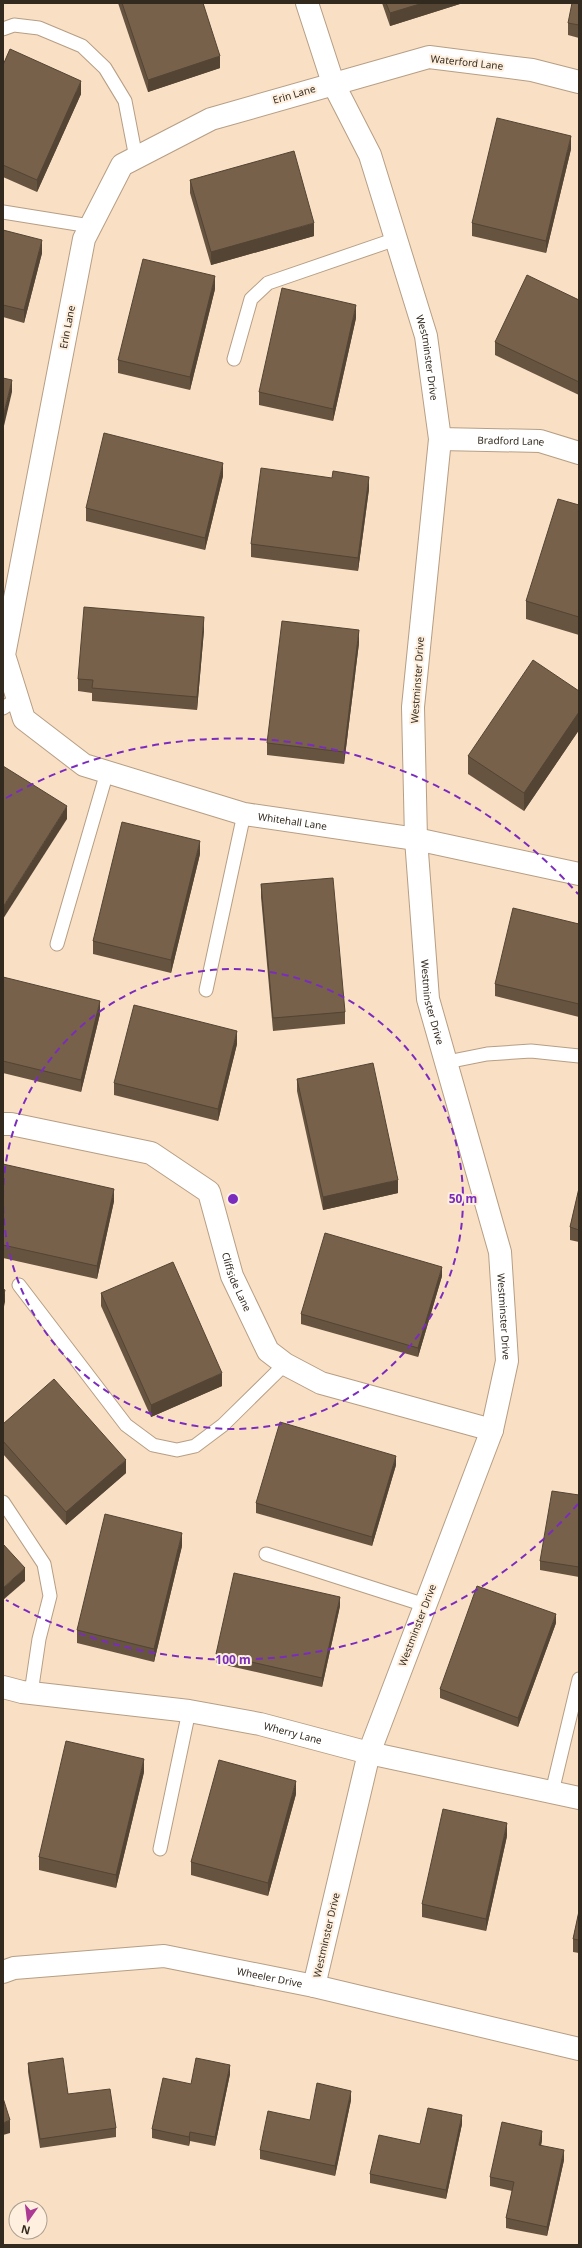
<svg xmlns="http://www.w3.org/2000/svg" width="582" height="2248" font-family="'Noto Sans',sans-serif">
	<rect width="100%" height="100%" fill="#f9dfc4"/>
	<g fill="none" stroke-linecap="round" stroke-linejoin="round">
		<g stroke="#b69e84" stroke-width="15">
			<g id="lane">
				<path d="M 3,29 L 14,25 L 39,28 L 82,46 L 105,68 L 125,101 L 136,158"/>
				<path d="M 3,212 L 90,226"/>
				<path d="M 234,359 L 251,299 L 268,283 L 396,239"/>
				<path d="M 3,708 L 17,699"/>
				<path d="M 57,944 L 107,772"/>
				<path d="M 206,990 L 244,814"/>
				<path d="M 447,1062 L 487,1054 L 531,1051 L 579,1056"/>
				<path d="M 19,1285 L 126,1425 L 153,1445 L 177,1450 L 195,1446 L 223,1425 L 285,1364"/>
				<path d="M 3,1502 L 44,1564 L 50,1596 L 39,1639 L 31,1693"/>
				<path d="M 266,1554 L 425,1605"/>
				<path d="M 552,1792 L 579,1679"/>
				<path d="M 160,1849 L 189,1711"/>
			</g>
		</g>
		<g stroke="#b69e84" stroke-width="24">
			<g id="street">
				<path id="s1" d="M 307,3 L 333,83 L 370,155 L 426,336 L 440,439 L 413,707 L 416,839 L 428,999 L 500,1252 L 507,1361 L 492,1430 L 369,1753 L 314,1986"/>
				<path id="s2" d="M 579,82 L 532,70 L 429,57 L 211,119 L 122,165 L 84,239 L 4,655 L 24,719 L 84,765 L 244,814 L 416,839 L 579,874"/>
				<path id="s3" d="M 440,439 L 540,441 L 579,453"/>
				<path id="s4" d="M 3,1124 L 11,1124 L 151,1153 L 209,1192 L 232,1276 L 268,1351 L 285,1364 L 321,1383 L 492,1430"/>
				<path id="s5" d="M 3,1687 L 22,1692 L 189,1711 L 260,1724 L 369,1753 L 579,1798"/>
				<path id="s6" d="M 3,1972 L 14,1968 L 164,1956 L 314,1986 L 579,2049"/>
			</g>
		</g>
		<use href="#lane" stroke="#fff" stroke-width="13"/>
		<use href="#street" stroke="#fff" stroke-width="22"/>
	</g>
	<g fill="#665340">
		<path d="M 118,3 L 203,3 L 220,68 L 148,92 Z"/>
		<path d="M 382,3 L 463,3 L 390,26 Z"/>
		<path d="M 579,3 L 579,38 L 568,35 L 568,23 Z"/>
		<path d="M 3,65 L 81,94 L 37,192 L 3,177 Z"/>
		<path d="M 571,149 L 546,253 L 472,236 L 472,223 Z"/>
		<path d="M 190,180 L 314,236 L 211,265 L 190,193 Z"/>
		<path d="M 3,230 L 42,253 L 24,323 L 3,317 Z"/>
		<path d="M 215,289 L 190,390 L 118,373 L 118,360 Z"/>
		<path d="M 579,300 L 579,395 L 495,355 L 495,342 Z"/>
		<path d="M 356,318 L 333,421 L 259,405 L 259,392 Z"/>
		<path d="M 223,476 L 205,550 L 86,521 L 86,508 Z"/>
		<path d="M 369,489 L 358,571 L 251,557 L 251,544 Z"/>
		<path d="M 579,505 L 579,635 L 526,619 L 526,601 Z"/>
		<path d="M 204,630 L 197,710 L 92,701 L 92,693 L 78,691 L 78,679 Z"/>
		<path d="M 359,643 L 344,764 L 267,755 L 267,743 Z"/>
		<path d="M 579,691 L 579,730 L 524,811 L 468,774 L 468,756 Z"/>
		<path d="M 200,854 L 171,973 L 93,954 L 93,941 Z"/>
		<path d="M 261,884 L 345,1012 L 345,1024 L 273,1031 L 261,897 Z"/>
		<path d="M 579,924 L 579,1017 L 495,996 L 495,984 Z"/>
		<path d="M 3,977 L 100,1014 L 81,1092 L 3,1073 Z"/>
		<path d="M 237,1044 L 218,1121 L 114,1095 L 114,1083 Z"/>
		<path d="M 297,1079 L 398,1193 L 323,1210 L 297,1091 Z"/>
		<path d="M 3,1164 L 114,1201 L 97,1279 L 3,1258 Z"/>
		<path d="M 579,1188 L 579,1242 L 570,1240 L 570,1227 Z"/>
		<path d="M 442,1276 L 418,1357 L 301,1324 L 301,1314 Z"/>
		<path d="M 101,1293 L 222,1386 L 151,1417 L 101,1306 Z"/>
		<path d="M 3,1424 L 126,1473 L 66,1525 L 3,1454 Z"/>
		<path d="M 396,1465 L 372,1546 L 256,1513 L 256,1503 Z"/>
		<path d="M 579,1495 L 579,1577 L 540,1570 L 540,1561 Z"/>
		<path d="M 182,1546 L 154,1662 L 77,1643 L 77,1630 Z"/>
		<path d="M 340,1606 L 322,1687 L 216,1663 L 216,1654 Z"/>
		<path d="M 556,1623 L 518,1727 L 440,1698 L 440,1689 Z"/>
		<path d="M 144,1772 L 116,1888 L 39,1870 L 39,1857 Z"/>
		<path d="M 296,1794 L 268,1896 L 191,1875 L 191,1862 Z"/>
		<path d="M 507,1836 L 486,1931 L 422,1917 L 422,1904 Z"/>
		<path d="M 579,1911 L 579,1953 L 573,1952 L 573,1939 Z"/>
		<path d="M 28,2063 L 68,2094 L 116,2128 L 116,2137 L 40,2148 L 28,2072 Z"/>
		<path d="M 230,2074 L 215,2146 L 190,2141 L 189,2146 L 152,2138 L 152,2129 L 191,2084 Z"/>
		<path d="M 351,2100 L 335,2176 L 260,2159 L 260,2150 L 310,2120 Z"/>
		<path d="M 462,2124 L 446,2199 L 370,2183 L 370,2174 L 420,2144 Z"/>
		<path d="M 542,2140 L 541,2146 L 564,2160 L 547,2236 L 506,2228 L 506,2218 L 512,2191 L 490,2186 L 490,2177 Z"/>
	</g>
	<g fill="#534434">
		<path d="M 423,3 L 463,3 L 390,26 L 390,13 Z"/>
		<path d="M 220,56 L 220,68 L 148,92 L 148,80 Z"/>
		<path d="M 81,81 L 81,94 L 37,192 L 37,180 Z"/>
		<path d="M 571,136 L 571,149 L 546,253 L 546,241 Z"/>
		<path d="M 314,223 L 314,236 L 211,265 L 211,252 Z"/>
		<path d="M 42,240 L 42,253 L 24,323 L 24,310 Z"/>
		<path d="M 215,276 L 215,289 L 190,390 L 190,377 Z"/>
		<path d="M 356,305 L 356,318 L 333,421 L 333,409 Z"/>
		<path d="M 12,380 L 12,392 L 3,430 L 3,417 Z"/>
		<path d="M 223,463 L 223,476 L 205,550 L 205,538 Z"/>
		<path d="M 369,477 L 369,489 L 358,571 L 358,558 Z"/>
		<path d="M 204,617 L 204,630 L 197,710 L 197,697 Z"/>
		<path d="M 359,630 L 359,643 L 344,764 L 344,752 Z"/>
		<path d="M 579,712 L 579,730 L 524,811 L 524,793 Z"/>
		<path d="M 67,806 L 67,819 L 3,919 L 3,907 Z"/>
		<path d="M 200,841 L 200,854 L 171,973 L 171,960 Z"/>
		<path d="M 100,1001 L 100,1014 L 81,1092 L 81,1080 Z"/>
		<path d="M 237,1031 L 237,1044 L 218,1121 L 218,1109 Z"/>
		<path d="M 398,1180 L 398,1193 L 323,1210 L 323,1197 Z"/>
		<path d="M 114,1189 L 114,1201 L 97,1279 L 97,1266 Z"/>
		<path d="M 442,1267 L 442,1276 L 418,1357 L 418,1348 Z"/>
		<path d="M 5,1290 L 5,1302 L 3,1311 L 3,1298 Z"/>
		<path d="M 222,1373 L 222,1386 L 151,1417 L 151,1405 Z"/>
		<path d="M 396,1456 L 396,1465 L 372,1546 L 372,1537 Z"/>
		<path d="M 126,1460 L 126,1473 L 66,1525 L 66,1512 Z"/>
		<path d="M 182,1533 L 182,1546 L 154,1662 L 154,1649 Z"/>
		<path d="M 25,1568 L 25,1581 L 3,1600 L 3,1588 Z"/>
		<path d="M 340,1597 L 340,1606 L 322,1687 L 322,1678 Z"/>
		<path d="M 556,1614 L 556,1623 L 518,1727 L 518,1718 Z"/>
		<path d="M 144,1759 L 144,1772 L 116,1888 L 116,1875 Z"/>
		<path d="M 296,1781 L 296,1794 L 268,1896 L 268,1883 Z"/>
		<path d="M 507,1823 L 507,1836 L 486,1931 L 486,1919 Z"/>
		<path d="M 230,2065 L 230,2074 L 215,2146 L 215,2137 Z"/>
		<path d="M 351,2091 L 351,2100 L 335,2176 L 335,2166 Z"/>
		<path d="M 462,2115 L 462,2124 L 446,2199 L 446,2190 Z"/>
		<path d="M 10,2120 L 10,2133 L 3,2135 L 3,2123 Z"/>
		<path d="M 542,2131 L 542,2140 L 539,2155 L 539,2145 Z"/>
		<path d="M 190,2132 L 190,2141 L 189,2146 L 189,2137 Z"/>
		<path d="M 564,2150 L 564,2160 L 547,2236 L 547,2227 Z"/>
	</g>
	<g fill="#77614a" stroke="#534434">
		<path d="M 122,3 L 203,3 L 220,56 L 148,80 Z"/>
		<path d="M 386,3 L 423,3 L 390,13 Z"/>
		<path d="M 572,3 L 579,3 L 579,25 L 568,23 Z"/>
		<path d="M 10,49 L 81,81 L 37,180 L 3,165 L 3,65 Z"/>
		<path d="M 497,118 L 571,136 L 546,241 L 472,223 Z"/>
		<path d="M 294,151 L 314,223 L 211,252 L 190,180 Z"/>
		<path d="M 3,230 L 42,240 L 24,310 L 3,305 Z"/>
		<path d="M 143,259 L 215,276 L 190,377 L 118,360 Z"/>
		<path d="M 527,275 L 579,300 L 579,382 L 495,342 Z"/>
		<path d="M 282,288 L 356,305 L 333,409 L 259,392 Z"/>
		<path d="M 3,378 L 12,380 L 3,417 Z"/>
		<path d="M 104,433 L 223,463 L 205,538 L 86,508 Z"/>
		<path d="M 261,468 L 332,478 L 333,471 L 369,477 L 358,558 L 251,544 Z"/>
		<path d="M 558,499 L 579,505 L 579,617 L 526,601 Z"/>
		<path d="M 84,607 L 204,617 L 197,697 L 92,688 L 93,680 L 78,679 Z"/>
		<path d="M 282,621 L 359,630 L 344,752 L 267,743 Z"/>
		<path d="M 533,660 L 579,691 L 579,712 L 524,793 L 468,756 Z"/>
		<path d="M 3,766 L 67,806 L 3,907 Z"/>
		<path d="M 122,822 L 200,841 L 171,960 L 93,941 Z"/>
		<path d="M 333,878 L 345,1012 L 273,1018 L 261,884 Z"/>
		<path d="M 513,908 L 579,924 L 579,1004 L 495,984 Z"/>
		<path d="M 3,977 L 100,1001 L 81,1080 L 3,1061 Z"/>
		<path d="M 134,1005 L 237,1031 L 218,1109 L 114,1083 Z"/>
		<path d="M 373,1063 L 398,1180 L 323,1197 L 297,1079 Z"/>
		<path d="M 3,1164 L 114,1189 L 97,1266 L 3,1245 Z"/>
		<path d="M 579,1188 L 579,1230 L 570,1227 Z"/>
		<path d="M 325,1233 L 442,1267 L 418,1348 L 301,1314 Z"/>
		<path d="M 173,1262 L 222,1373 L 151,1405 L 101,1293 Z"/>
		<path d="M 3,1289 L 5,1290 L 3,1298 Z"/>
		<path d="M 54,1379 L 126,1460 L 66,1512 L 3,1441 L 3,1424 Z"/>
		<path d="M 280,1422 L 396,1456 L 372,1537 L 256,1503 Z"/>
		<path d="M 552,1491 L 579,1495 L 579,1567 L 540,1561 Z"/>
		<path d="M 105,1514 L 182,1533 L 154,1649 L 77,1630 Z"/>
		<path d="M 3,1544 L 25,1568 L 3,1588 Z"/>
		<path d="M 234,1573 L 340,1597 L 322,1678 L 216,1654 Z"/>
		<path d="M 477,1586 L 556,1614 L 518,1718 L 440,1689 Z"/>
		<path d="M 66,1741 L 144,1759 L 116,1875 L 39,1857 Z"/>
		<path d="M 219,1760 L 296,1781 L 268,1883 L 191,1862 Z"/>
		<path d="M 443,1809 L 507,1823 L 486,1919 L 422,1904 Z"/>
		<path d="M 579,1911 L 579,1940 L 573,1939 Z"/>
		<path d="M 63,2058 L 68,2094 L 110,2089 L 116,2128 L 40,2139 L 28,2063 Z"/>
		<path d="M 196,2058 L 230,2065 L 215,2137 L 190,2132 L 189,2137 L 152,2129 L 163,2078 L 191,2084 Z"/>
		<path d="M 317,2083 L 351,2091 L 335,2166 L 260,2150 L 268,2111 L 310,2120 Z"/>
		<path d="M 3,2098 L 10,2120 L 3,2123 Z"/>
		<path d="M 428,2108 L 462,2115 L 446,2190 L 370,2174 L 379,2135 L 420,2144 Z"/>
		<path d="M 502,2122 L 542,2131 L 539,2145 L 564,2150 L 547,2227 L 506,2218 L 514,2182 L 490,2177 Z"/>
	</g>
	<g fill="none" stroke="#7b2cbf" stroke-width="2" stroke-dasharray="7 5">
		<path d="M3 1197A230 230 0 1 1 3 1201"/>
		<path d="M578 1504A461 461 0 0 1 6 1600M6 798A461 461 0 0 1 578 894"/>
	</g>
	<g text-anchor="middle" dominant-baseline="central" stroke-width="4" stroke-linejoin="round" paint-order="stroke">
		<g font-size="10" fill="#332a1f" stroke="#feefde">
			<text transform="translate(467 62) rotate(6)">Waterford Lane</text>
			<text transform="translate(294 94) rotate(-16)">Erin Lane</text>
			<text transform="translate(67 327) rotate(-79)">Erin Lane</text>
			<text stroke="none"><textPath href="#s1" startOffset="376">Westminster Drive</textPath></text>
			<text stroke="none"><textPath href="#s3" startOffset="71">Bradford Lane</textPath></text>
			<text transform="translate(417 680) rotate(-86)">Westminster Drive</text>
			<text stroke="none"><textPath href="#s2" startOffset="1345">Whitehall Lane</textPath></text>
			<text stroke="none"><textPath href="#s1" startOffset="1024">Westminster Drive</textPath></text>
			<text stroke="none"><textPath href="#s4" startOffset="315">Cliffside Lane</textPath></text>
			<text stroke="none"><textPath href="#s1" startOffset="1348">Westminster Drive</textPath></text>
			<text transform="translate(417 1625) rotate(-69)">Westminster Drive</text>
			<text stroke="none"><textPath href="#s5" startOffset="294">Wherry Lane</textPath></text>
			<text transform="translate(326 1935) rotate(-77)">Westminster Drive</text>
			<text stroke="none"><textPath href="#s6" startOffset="270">Wheeler Drive</textPath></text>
		</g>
	</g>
	<circle cx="233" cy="1199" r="6" fill="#7b2cbf" stroke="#feefde" stroke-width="2"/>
	<g font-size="12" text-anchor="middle" font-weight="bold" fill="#7b2cbf" stroke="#feefde" stroke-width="4" stroke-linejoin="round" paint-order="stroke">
		<text x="463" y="1203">50 m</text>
		<text x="233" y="1664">100 m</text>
	</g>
	<rect width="582" height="2248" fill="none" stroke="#332a1f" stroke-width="8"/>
	<g transform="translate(28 2220) rotate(194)"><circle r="19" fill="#feefde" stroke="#ada092"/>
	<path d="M0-3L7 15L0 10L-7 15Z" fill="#ac3993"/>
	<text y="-6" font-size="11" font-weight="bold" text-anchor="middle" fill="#332a1f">N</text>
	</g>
</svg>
